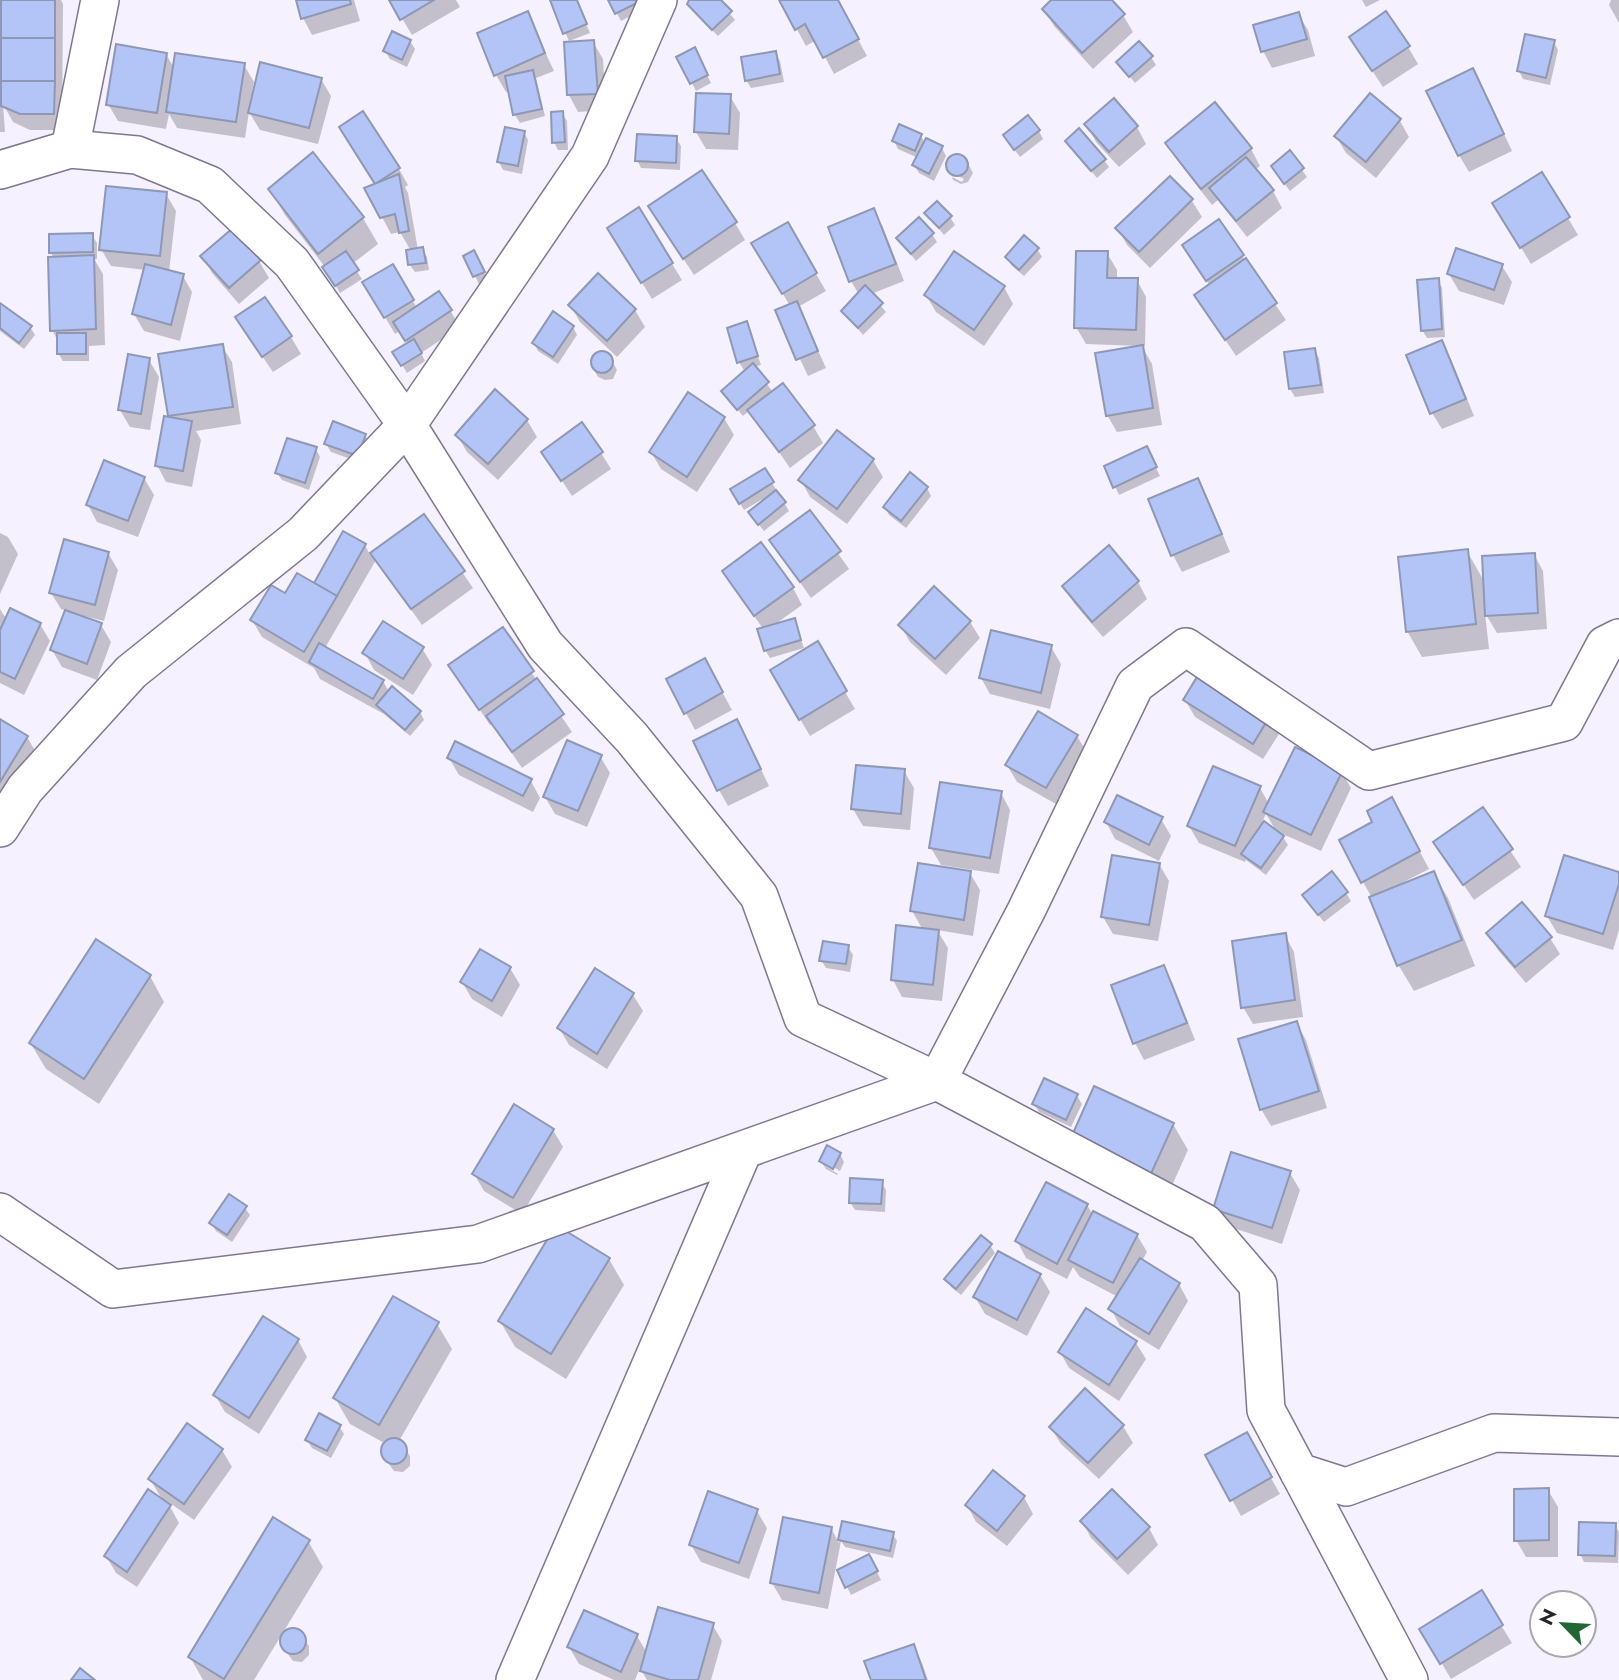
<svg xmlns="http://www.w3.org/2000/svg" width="1619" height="1680" font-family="Jost,sans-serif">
	<rect width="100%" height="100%" fill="#f5f1fe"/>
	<g fill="#0003">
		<path d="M 3,0 L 61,0 L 63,4 L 62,130 L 30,130 L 13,122 L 3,104 L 5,132 L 0,132 L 0,83 L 3,88 Z"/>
		<path d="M 298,0 L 354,0 L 360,21 L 312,35 L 303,18 Z"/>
		<path d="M 391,0 L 456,0 L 460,7 L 412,35 Z"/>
		<path d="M 551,0 L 576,0 L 590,33 L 569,41 Z"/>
		<path d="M 610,0 L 634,0 L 640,11 L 621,21 Z"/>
		<path d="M 691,0 L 719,0 L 735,20 L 718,36 L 694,12 L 689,4 Z"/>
		<path d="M 781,0 L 837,0 L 867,56 L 834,74 L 816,40 L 806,46 Z"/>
		<path d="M 1054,0 L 1110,0 L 1123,15 L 1133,32 L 1093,69 L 1054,26 L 1044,9 Z"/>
		<path d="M 1362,0 L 1380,0 L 1366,7 Z"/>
		<path d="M 1611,0 L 1619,0 L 1619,23 L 1609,5 Z"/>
		<path d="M 527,13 L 554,71 L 536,78 L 545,116 L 520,123 L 515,115 L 510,90 L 506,92 L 496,75 Z"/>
		<path d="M 1298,14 L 1308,30 L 1315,56 L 1272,68 L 1263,51 Z"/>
		<path d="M 410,41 L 415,49 L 407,67 L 390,59 L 385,51 Z"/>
		<path d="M 593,42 L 603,59 L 606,110 L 578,112 L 569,95 Z"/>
		<path d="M 1554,42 L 1558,50 L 1550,85 L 1523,79 L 1519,71 Z"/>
		<path d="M 1408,47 L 1418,64 L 1383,87 L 1361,54 Z"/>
		<path d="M 775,53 L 780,61 L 784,82 L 751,88 L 746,80 Z"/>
		<path d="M 166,54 L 174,68 L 244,65 L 254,82 L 252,91 L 255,91 L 321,79 L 331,96 L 318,144 L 260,130 L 249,112 L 245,138 L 177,128 L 169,114 L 166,129 L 118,121 L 108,104 Z"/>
		<path d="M 679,57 L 698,57 L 711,83 L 696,91 Z"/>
		<path d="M 1151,57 L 1156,65 L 1135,83 L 1119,63 Z"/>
		<path d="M 1482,87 L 1512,151 L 1469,172 L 1459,155 Z"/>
		<path d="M 730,96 L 740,113 L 738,150 L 706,149 L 696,132 Z"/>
		<path d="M 562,113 L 567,121 L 568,150 L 558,150 L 554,142 Z"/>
		<path d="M 1400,121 L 1409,137 L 1376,178 L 1346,153 L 1336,136 Z"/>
		<path d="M 1087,125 L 1137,127 L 1146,144 L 1119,167 L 1096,142 Z"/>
		<path d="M 1039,131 L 1043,139 L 1020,157 L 1010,144 Z"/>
		<path d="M 524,132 L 528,140 L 522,174 L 503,170 L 499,162 Z"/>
		<path d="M 921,136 L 925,143 L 942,148 L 946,156 L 934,181 L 919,173 L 914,165 L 918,158 L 898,149 L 894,141 Z"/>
		<path d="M 676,138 L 681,146 L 680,170 L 641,168 L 637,160 Z"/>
		<path d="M 1067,142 L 1104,160 L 1109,167 L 1097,178 Z"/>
		<path d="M 1167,143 L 1251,149 L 1260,166 L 1255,170 L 1273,191 L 1282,208 L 1247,237 L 1218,200 L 1212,205 L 1177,160 Z"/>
		<path d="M 351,145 L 399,169 L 408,185 L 405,187 L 408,193 L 418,250 L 422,249 L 427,257 L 429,270 L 415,272 L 410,265 L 411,251 L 400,232 L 391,234 L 382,217 L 377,185 Z"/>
		<path d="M 1290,153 L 1307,177 L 1290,191 L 1277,174 Z"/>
		<path d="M 313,155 L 363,218 L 378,244 L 352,264 L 362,279 L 340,293 L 325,267 L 285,215 L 270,189 Z"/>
		<path d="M 958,155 L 965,158 L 973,173 L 968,182 L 961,184 L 953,180 L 952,177 L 962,182 L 964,179 L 949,171 L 947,165 L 951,157 Z"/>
		<path d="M 1542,174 L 1578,235 L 1531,264 L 1504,220 Z"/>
		<path d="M 1170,178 L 1192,201 L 1202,217 L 1150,268 L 1127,245 L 1118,229 Z"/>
		<path d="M 166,194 L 176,211 L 169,272 L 183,276 L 192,292 L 180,341 L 144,331 L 134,314 L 146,270 L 111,266 L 101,249 Z"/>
		<path d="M 639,210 L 682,280 L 652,299 L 619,245 Z"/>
		<path d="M 873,210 L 883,227 L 904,281 L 871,294 L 886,312 L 863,335 L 843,311 L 859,295 L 851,281 Z"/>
		<path d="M 926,213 L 950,217 L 955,225 L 944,235 Z"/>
		<path d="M 660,223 L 735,223 L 745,240 L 694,275 Z"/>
		<path d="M 787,224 L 826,291 L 798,307 L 826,368 L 808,376 L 777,311 L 790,306 L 754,244 Z"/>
		<path d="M 932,234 L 937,242 L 916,261 L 899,239 Z"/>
		<path d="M 92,235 L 97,243 L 97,259 L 94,259 L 103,274 L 105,345 L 89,346 L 89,361 L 63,361 L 58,353 L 58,341 L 52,330 L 54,258 L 51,253 Z"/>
		<path d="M 1037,249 L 1042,257 L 1024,276 L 1011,265 L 1007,257 Z"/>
		<path d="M 1107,253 L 1117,270 L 1117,280 L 1137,280 L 1146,297 L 1145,346 L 1142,346 L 1152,364 L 1162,425 L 1117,432 L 1107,415 L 1139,346 L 1086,344 L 1076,327 Z"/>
		<path d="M 465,256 L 478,260 L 488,280 L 479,284 Z"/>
		<path d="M 1242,256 L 1286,320 L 1236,356 L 1196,296 L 1210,286 L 1194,262 Z"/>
		<path d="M 203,257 L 259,261 L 269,278 L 239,304 L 212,273 Z"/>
		<path d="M 392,266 L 417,308 L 450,310 L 460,327 L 421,353 L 425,361 L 407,373 L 395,353 L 408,344 L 400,331 L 395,334 L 365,283 Z"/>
		<path d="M 1502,266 L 1512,282 L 1504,305 L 1459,291 L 1449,274 Z"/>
		<path d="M 598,275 L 635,310 L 645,327 L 617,357 L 580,322 L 570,305 Z"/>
		<path d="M 1438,280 L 1442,288 L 1445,337 L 1427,338 L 1422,330 Z"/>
		<path d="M 1004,287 L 1013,304 L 984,346 L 936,312 L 926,295 Z"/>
		<path d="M 0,305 L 30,327 L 35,335 L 24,349 L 0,331 Z"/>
		<path d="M 746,323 L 761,365 L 754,367 L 773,392 L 813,426 L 823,443 L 790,468 L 750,410 L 743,416 L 723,392 L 745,372 L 739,362 Z"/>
		<path d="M 573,327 L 577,335 L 558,364 L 538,351 L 534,343 Z"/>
		<path d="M 247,334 L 291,337 L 301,354 L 273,372 Z"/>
		<path d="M 1441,342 L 1451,359 L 1474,416 L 1442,429 L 1432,413 Z"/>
		<path d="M 222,346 L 232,362 L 241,424 L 196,431 L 201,440 L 192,487 L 166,482 L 157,465 L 170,418 L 160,356 Z"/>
		<path d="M 1314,350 L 1319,358 L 1324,393 L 1295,397 L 1290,389 L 1286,353 Z"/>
		<path d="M 602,352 L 609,355 L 617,370 L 613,379 L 605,380 L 598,377 L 593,368 L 592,362 L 596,354 Z"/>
		<path d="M 149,360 L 159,377 L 150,430 L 130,427 L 120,410 Z"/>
		<path d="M 495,391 L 527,420 L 537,437 L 498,480 L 467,452 L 457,435 Z"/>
		<path d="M 724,418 L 734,435 L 697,492 L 661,469 L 651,452 Z"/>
		<path d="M 365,435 L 369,443 L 362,463 L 331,452 L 326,444 Z"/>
		<path d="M 316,449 L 320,457 L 309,490 L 282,480 L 277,473 Z"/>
		<path d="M 543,452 L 601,453 L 611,469 L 572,496 Z"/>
		<path d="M 1150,456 L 1160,476 L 1119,495 L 1106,467 Z"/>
		<path d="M 873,460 L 883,477 L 847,524 L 810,497 L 801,480 Z"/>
		<path d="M 765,471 L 789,511 L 764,531 L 755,520 L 763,502 L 761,500 L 744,510 L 732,490 Z"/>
		<path d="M 144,478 L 154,495 L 138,537 L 97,522 L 88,505 Z"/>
		<path d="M 1197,480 L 1207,497 L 1230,552 L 1182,572 L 1173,555 Z"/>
		<path d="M 927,488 L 931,496 L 906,528 L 889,515 L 885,507 Z"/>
		<path d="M 809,512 L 849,569 L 811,598 L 771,541 Z"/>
		<path d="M 424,516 L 473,588 L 422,625 L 376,560 L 325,648 L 383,681 L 389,692 L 420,712 L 424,720 L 410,736 L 384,714 L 320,679 L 314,668 L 262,637 L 252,620 L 285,595 L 315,585 L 365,545 L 370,555 Z"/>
		<path d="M 0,533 L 8,537 L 18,554 L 0,594 Z"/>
		<path d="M 1467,551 L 1485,583 L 1534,554 L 1543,571 L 1547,629 L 1497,633 L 1485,613 L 1489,649 L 1422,657 L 1407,631 Z"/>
		<path d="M 108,553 L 118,570 L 104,621 L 84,616 L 83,618 L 101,625 L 111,642 L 97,680 L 62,667 L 52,650 L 67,611 L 61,609 L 51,593 Z"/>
		<path d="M 724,571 L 793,588 L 802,605 L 774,625 L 794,620 L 804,648 L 770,658 L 765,650 L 763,629 Z"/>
		<path d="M 1138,582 L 1147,599 L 1103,637 L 1074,603 L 1064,586 Z"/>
		<path d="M 0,609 L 7,620 L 40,624 L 50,641 L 24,695 L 0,683 Z"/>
		<path d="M 970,622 L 980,638 L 946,675 L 910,642 L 900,625 Z"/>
		<path d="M 502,629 L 572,732 L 522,768 L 492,724 L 490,725 L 450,665 Z"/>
		<path d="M 817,644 L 855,709 L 810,736 L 772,671 Z"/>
		<path d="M 1051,647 L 1061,664 L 1050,709 L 990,694 L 981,678 Z"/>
		<path d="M 422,648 L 432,665 L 413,695 L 374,670 L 365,653 Z"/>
		<path d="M 714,677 L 732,710 L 695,730 L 686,713 Z"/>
		<path d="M 1185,700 L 1269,717 L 1279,734 L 1263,759 L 1195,717 Z"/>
		<path d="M 0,721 L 27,737 L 37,754 L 0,803 Z"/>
		<path d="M 1077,736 L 1087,753 L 1056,804 L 1017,782 L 1007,765 Z"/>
		<path d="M 746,738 L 769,786 L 728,806 L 719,790 Z"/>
		<path d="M 600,756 L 610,773 L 587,827 L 555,814 L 545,797 Z"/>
		<path d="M 449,758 L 531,781 L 540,798 L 533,812 L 459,775 Z"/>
		<path d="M 904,771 L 914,788 L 910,830 L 863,826 L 853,809 Z"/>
		<path d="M 1341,771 L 1351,788 L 1321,851 L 1276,831 L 1266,814 L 1262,822 L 1283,837 L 1288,845 L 1266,875 L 1246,860 L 1245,862 L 1199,843 L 1189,826 L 1260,788 L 1269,804 Z"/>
		<path d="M 1001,793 L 1010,810 L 999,874 L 941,865 L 931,848 Z"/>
		<path d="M 1483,809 L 1521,867 L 1474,900 L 1435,843 Z"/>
		<path d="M 1401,816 L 1429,869 L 1402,883 L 1403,885 L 1433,873 L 1448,898 L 1475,966 L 1414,991 L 1399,966 L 1372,898 L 1363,882 Z"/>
		<path d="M 1161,819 L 1171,836 L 1159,861 L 1115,839 L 1106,822 Z"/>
		<path d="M 1159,864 L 1169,881 L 1158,941 L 1113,934 L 1103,917 Z"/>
		<path d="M 970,873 L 980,890 L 973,936 L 937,930 L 948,948 L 942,1001 L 902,997 L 893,980 L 923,930 L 912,911 Z"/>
		<path d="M 1619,873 L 1619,930 L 1613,950 L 1557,933 L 1547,916 Z"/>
		<path d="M 1346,893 L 1351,901 L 1324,922 L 1309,903 Z"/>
		<path d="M 1488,933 L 1550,938 L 1560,954 L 1526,983 L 1498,950 Z"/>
		<path d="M 1285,935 L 1294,952 L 1303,1017 L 1253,1024 L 1243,1007 Z"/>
		<path d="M 848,947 L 853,955 L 850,972 L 826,968 L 821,960 Z"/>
		<path d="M 1164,967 L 1173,984 L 1195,1040 L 1144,1060 L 1135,1043 Z"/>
		<path d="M 510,968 L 520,985 L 502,1017 L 472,999 L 462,982 Z"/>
		<path d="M 595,971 L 633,995 L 643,1011 L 607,1069 L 569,1045 L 559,1028 Z"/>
		<path d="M 150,976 L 164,1002 L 99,1104 L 46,1069 L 31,1044 Z"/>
		<path d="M 1296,1023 L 1306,1040 L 1327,1108 L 1271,1126 L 1261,1109 Z"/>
		<path d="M 1077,1096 L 1082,1104 L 1071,1127 L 1039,1112 L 1034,1104 Z"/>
		<path d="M 1173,1124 L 1188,1150 L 1165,1201 L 1072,1140 Z"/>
		<path d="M 553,1130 L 563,1147 L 522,1214 L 484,1191 L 474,1174 Z"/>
		<path d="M 840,1154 L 844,1162 L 840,1171 L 825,1162 L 825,1166 L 838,1174 L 837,1175 L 826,1169 L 821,1161 Z"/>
		<path d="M 1290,1173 L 1300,1190 L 1282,1244 L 1224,1225 L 1215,1208 Z"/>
		<path d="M 881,1182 L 886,1190 L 885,1212 L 855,1210 L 850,1202 Z"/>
		<path d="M 1087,1205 L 1093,1215 L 1137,1235 L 1147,1252 L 1142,1261 L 1179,1284 L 1188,1301 L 1159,1350 L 1120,1326 L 1111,1309 L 1118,1297 L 1080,1277 L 1073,1267 L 1067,1279 L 1026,1258 L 1017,1241 Z"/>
		<path d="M 245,1208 L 250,1215 L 232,1242 L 216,1231 L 211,1223 Z"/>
		<path d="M 990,1245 L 995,1253 L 961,1295 L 951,1287 L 947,1279 Z"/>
		<path d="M 609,1259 L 624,1285 L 566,1379 L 515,1347 L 500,1321 Z"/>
		<path d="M 1040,1275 L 1050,1292 L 1027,1336 L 985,1314 L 975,1297 Z"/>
		<path d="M 437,1324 L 452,1349 L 399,1441 L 410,1456 L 410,1466 L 403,1472 L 394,1471 L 383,1456 L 386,1444 L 350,1424 L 335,1398 Z"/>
		<path d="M 298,1340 L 307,1357 L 259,1434 L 225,1412 L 215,1395 Z"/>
		<path d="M 1136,1343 L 1146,1359 L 1119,1401 L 1069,1368 L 1060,1352 Z"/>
		<path d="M 339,1426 L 344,1434 L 331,1458 L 312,1448 L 307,1440 Z"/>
		<path d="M 1123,1426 L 1133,1443 L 1099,1479 L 1061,1444 L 1051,1428 Z"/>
		<path d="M 1246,1434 L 1280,1494 L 1241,1516 L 1208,1456 Z"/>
		<path d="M 222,1450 L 232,1467 L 194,1520 L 167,1501 L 179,1523 L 137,1587 L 116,1573 L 106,1556 L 163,1501 L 150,1479 Z"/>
		<path d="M 1548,1490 L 1558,1507 L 1558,1557 L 1526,1557 L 1516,1540 Z"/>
		<path d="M 1024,1497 L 1033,1514 L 1007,1546 L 976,1522 L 967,1505 Z"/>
		<path d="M 757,1511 L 767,1528 L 749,1579 L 701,1562 L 691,1545 Z"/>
		<path d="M 1082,1521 L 1149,1528 L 1158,1545 L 1128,1575 L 1091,1538 Z"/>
		<path d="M 844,1523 L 892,1533 L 897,1541 L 893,1558 L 845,1547 L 841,1541 L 828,1609 L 782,1600 L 772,1583 L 831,1528 L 839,1543 Z"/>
		<path d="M 1615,1525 L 1619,1532 L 1618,1563 L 1584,1562 L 1580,1554 Z"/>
		<path d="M 308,1541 L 323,1567 L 254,1680 L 203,1680 L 190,1657 Z"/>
		<path d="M 869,1556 L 881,1580 L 851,1595 L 847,1587 Z"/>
		<path d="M 1481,1593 L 1512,1643 L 1451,1679 L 1422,1630 Z"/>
		<path d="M 712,1624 L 722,1641 L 711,1680 L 647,1680 L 640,1668 L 635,1680 L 614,1680 L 579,1664 L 569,1647 L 637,1636 L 647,1653 Z"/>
		<path d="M 289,1630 L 298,1631 L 309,1646 L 309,1655 L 302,1662 L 293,1661 L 282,1646 L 282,1636 Z"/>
		<path d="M 913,1646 L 922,1663 L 928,1680 L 873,1680 Z"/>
	</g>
	<g fill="#b3c4f6" stroke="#8e98b4" stroke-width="2">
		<rect x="1" y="0" width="54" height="38"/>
		<path d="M 296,0 L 350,0 L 351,4 L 301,19 Z"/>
		<path d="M 389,0 L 434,0 L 400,20 Z"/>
		<path d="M 550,0 L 577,0 L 587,24 L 563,34 Z"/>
		<path d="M 608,0 L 636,0 L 637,3 L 615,14 Z"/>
		<path d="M 689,0 L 721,0 L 732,11 L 712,30 L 687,4 Z"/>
		<path d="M 779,0 L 838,0 L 859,39 L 823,58 L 805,24 L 795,30 Z"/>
		<path d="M 1051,0 L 1112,0 L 1125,14 L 1082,53 L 1042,9 Z"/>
		<path d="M 528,11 L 545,53 L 494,76 L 477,33 Z"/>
		<path d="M 1386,11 L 1410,46 L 1372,71 L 1349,37 Z"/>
		<path d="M 1299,12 L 1307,39 L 1261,52 L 1253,25 Z"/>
		<path d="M 392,31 L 411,40 L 402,60 L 383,51 Z"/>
		<path d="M 1525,34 L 1555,40 L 1546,78 L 1517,71 Z"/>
		<rect x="1" y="38" width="54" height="43"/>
		<path d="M 594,40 L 598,94 L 567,95 L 564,42 Z"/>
		<path d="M 1139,41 L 1153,56 L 1129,77 L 1116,62 Z"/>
		<path d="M 116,44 L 167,53 L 157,113 L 106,105 Z"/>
		<path d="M 695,47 L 708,75 L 690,84 L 676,57 Z"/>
		<path d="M 776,51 L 780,74 L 745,81 L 741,57 Z"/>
		<path d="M 175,53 L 245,63 L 236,122 L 166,112 Z"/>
		<path d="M 260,62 L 322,78 L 309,128 L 248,113 Z"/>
		<path d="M 1473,68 L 1504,134 L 1458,156 L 1426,91 Z"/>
		<path d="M 533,70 L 542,109 L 513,115 L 505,76 Z"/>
		<path d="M 1,81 L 55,81 L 54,114 L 20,114 L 1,106 Z"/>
		<path d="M 696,93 L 731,94 L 729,134 L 694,132 Z"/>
		<path d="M 1370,93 L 1401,119 L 1366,162 L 1334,136 Z"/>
		<path d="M 1114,98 L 1138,126 L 1109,152 L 1084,124 Z"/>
		<path d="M 1215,102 L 1252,148 L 1201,189 L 1165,143 Z"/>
		<path d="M 363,111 L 400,168 L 375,184 L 339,127 Z"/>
		<path d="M 563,111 L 565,142 L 552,143 L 551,112 Z"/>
		<path d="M 1028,115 L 1040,130 L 1014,150 L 1003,135 Z"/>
		<path d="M 899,124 L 922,134 L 915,151 L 892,141 Z"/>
		<path d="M 505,127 L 525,131 L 518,166 L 497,162 Z"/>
		<path d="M 1079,128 L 1106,159 L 1091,171 L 1065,141 Z"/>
		<path d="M 637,134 L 677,136 L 676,163 L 635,161 Z"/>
		<path d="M 926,138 L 943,146 L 929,174 L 912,165 Z"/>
		<path d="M 1290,150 L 1304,168 L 1284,184 L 1271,166 Z"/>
		<path d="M 313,152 L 364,217 L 318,254 L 268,189 Z"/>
		<circle cx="957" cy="165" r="11"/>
		<path d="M 1246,157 L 1274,190 L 1236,221 L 1209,188 Z"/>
		<path d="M 702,170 L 737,222 L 683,259 L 648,206 Z"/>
		<path d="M 1542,172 L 1570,217 L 1520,248 L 1492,203 Z"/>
		<path d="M 399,174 L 409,231 L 399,233 L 395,214 L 380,218 L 364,188 Z"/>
		<path d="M 1170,176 L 1193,199 L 1139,252 L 1115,228 Z"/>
		<path d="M 106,186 L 167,192 L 160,256 L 99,250 Z"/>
		<path d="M 937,201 L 952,216 L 939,228 L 924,213 Z"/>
		<path d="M 639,207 L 673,263 L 641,283 L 607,228 Z"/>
		<path d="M 874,208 L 896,264 L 849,282 L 828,227 Z"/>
		<path d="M 919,217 L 934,233 L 911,254 L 896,238 Z"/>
		<path d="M 1219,219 L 1244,255 L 1206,281 L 1182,245 Z"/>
		<path d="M 788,222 L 817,273 L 782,294 L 751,243 Z"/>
		<path d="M 233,228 L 261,260 L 229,288 L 200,256 Z"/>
		<path d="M 93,233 L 93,252 L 49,253 L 49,234 Z"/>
		<path d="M 1024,235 L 1039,248 L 1019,270 L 1005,257 Z"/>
		<path d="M 423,247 L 426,263 L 408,265 L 406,250 Z"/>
		<path d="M 1456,248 L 1503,264 L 1494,290 L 1447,274 Z"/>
		<path d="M 474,250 L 485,272 L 473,277 L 463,256 Z"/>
		<path d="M 346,251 L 359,270 L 335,286 L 322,267 Z"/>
		<path d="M 954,251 L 1005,286 L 974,330 L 924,295 Z"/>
		<path d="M 1076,251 L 1108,251 L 1107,278 L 1138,278 L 1136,330 L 1074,328 Z"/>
		<path d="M 94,255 L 96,329 L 50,331 L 48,257 Z"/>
		<path d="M 1246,258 L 1277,303 L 1225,340 L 1194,295 Z"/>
		<path d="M 145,264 L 184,274 L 171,325 L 132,314 Z"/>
		<path d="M 393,264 L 414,300 L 384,318 L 362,282 Z"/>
		<path d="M 598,273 L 636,309 L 607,341 L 568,305 Z"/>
		<path d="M 1439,278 L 1442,329 L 1421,331 L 1417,280 Z"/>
		<path d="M 865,285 L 883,303 L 858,328 L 841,311 Z"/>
		<path d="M 439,291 L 452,310 L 405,341 L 393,322 Z"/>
		<path d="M 265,297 L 292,336 L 262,357 L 235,317 Z"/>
		<path d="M 797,301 L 818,351 L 796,360 L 775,310 Z"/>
		<path d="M 0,303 L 32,326 L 19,343 L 0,328 Z"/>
		<path d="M 553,311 L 574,326 L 553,357 L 532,343 Z"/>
		<path d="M 747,321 L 758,356 L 737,363 L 727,328 Z"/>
		<rect x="57" y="333" width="29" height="21"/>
		<path d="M 414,339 L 422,353 L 401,366 L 392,352 Z"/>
		<path d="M 1442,340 L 1466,399 L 1430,414 L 1406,355 Z"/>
		<path d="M 223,344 L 233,407 L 168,416 L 158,354 Z"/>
		<path d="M 1143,345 L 1153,408 L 1106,416 L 1095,353 Z"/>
		<path d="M 1315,348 L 1321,385 L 1289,389 L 1284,352 Z"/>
		<circle cx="602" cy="362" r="11"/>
		<path d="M 128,354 L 150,358 L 141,414 L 118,410 Z"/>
		<path d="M 753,363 L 769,382 L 737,410 L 721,391 Z"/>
		<path d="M 783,383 L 815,425 L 779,452 L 747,410 Z"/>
		<path d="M 495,389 L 528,419 L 488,464 L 455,435 Z"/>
		<path d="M 688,392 L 725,417 L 687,477 L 649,452 Z"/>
		<path d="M 164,416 L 192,421 L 183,471 L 155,466 Z"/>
		<path d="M 333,421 L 366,434 L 358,456 L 324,444 Z"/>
		<path d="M 582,422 L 603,452 L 561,481 L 541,452 Z"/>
		<path d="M 837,430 L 874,459 L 837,509 L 798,480 Z"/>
		<path d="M 287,438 L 317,447 L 305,483 L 275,473 Z"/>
		<path d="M 1147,446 L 1157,467 L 1113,488 L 1104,466 Z"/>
		<path d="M 104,460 L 145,477 L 128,521 L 86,505 Z"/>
		<path d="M 765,468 L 774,482 L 739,504 L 730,489 Z"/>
		<path d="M 910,472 L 928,487 L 901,521 L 883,507 Z"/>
		<path d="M 1198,478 L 1222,534 L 1171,556 L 1148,499 Z"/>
		<path d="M 776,490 L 786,502 L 758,525 L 748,512 Z"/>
		<path d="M 810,510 L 841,551 L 800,582 L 769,540 Z"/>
		<path d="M 424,514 L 465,571 L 411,609 L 370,553 Z"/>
		<path d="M 343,531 L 366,544 L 337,596 L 314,583 Z"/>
		<path d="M 64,539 L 109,552 L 95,605 L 49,593 Z"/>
		<path d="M 761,542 L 794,587 L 754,616 L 722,571 Z"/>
		<path d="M 1109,545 L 1139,581 L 1092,622 L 1062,586 Z"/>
		<path d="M 1468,549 L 1476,624 L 1406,632 L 1398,557 Z"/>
		<path d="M 1535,553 L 1538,613 L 1485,616 L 1482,556 Z"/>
		<path d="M 297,573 L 337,596 L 304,652 L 250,620 L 271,585 L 285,593 Z"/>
		<path d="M 934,586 L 971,621 L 935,659 L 898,625 Z"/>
		<path d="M 10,608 L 41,623 L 15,679 L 0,672 L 0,630 Z"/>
		<path d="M 65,610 L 102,623 L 87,664 L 50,650 Z"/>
		<path d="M 795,618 L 801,640 L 764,651 L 757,629 Z"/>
		<path d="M 383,621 L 424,647 L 403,679 L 362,653 Z"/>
		<path d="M 503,627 L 534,671 L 479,710 L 448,665 Z"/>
		<path d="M 991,630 L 1052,645 L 1041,693 L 979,678 Z"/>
		<path d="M 818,641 L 847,691 L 799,720 L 770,670 Z"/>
		<path d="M 319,643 L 384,680 L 373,699 L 309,662 Z"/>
		<path d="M 705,658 L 723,692 L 684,714 L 666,679 Z"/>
		<path d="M 1200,672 L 1270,716 L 1253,744 L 1183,700 Z"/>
		<path d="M 537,678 L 564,714 L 512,752 L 486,716 Z"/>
		<path d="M 392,686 L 421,711 L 405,730 L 376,705 Z"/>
		<path d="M 1038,711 L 1078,735 L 1046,788 L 1005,765 Z"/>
		<path d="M 0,719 L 28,736 L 0,782 Z"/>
		<path d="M 737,719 L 761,769 L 717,791 L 693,741 Z"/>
		<path d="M 567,740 L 602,755 L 578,811 L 543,797 Z"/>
		<path d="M 455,741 L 532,779 L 523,796 L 447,758 Z"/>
		<path d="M 1295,747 L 1343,770 L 1311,835 L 1263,812 Z"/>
		<path d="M 856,765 L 905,769 L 901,814 L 851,809 Z"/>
		<path d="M 1213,766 L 1261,786 L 1235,846 L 1187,826 Z"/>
		<path d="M 940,782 L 1002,791 L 990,858 L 929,848 Z"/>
		<path d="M 1117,795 L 1163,817 L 1149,845 L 1104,822 Z"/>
		<path d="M 1392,797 L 1420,851 L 1361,883 L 1339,840 L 1372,822 L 1367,811 Z"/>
		<path d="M 1483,807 L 1513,849 L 1463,885 L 1433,842 Z"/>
		<path d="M 1264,821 L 1284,836 L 1261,868 L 1241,854 Z"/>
		<path d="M 1112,855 L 1160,863 L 1149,925 L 1101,917 Z"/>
		<path d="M 1564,855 L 1619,872 L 1619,884 L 1603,934 L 1545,916 Z"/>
		<path d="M 918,863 L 971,871 L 964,920 L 910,911 Z"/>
		<path d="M 1332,871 L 1348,892 L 1318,915 L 1302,895 Z"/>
		<path d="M 1434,871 L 1462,940 L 1397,966 L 1369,897 Z"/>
		<path d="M 1522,902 L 1552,937 L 1515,967 L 1486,933 Z"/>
		<path d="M 896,925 L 939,930 L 933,985 L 891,980 Z"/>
		<path d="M 1286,933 L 1295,1000 L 1241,1008 L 1232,941 Z"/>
		<path d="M 96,939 L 151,975 L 84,1079 L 29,1043 Z"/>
		<path d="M 823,941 L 849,945 L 846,964 L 819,961 Z"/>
		<path d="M 480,949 L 511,967 L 492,1001 L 460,982 Z"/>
		<path d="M 1164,965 L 1187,1023 L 1133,1044 L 1111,985 Z"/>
		<path d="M 595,968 L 634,993 L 597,1054 L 557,1028 Z"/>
		<path d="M 1297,1021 L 1319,1091 L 1260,1110 L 1238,1039 Z"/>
		<path d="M 1044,1078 L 1078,1094 L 1066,1120 L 1032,1104 Z"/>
		<path d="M 1094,1086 L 1174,1123 L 1150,1176 L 1070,1140 Z"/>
		<path d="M 514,1104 L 554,1129 L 513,1198 L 472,1174 Z"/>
		<path d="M 827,1145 L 841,1153 L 833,1169 L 819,1161 Z"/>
		<path d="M 1231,1152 L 1291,1171 L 1272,1228 L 1213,1209 Z"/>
		<path d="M 850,1178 L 883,1180 L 881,1204 L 849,1203 Z"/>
		<path d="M 1046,1182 L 1088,1204 L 1057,1264 L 1015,1241 Z"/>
		<path d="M 229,1194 L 247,1206 L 227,1235 L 209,1223 Z"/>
		<path d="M 1093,1211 L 1138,1234 L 1113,1283 L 1068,1260 Z"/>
		<path d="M 556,1225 L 610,1258 L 551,1354 L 498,1321 Z"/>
		<path d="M 981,1235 L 992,1244 L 956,1289 L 944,1279 Z"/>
		<path d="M 998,1251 L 1041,1274 L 1017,1320 L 973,1297 Z"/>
		<path d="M 1140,1258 L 1180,1283 L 1149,1334 L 1108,1309 Z"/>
		<path d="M 393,1296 L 439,1322 L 379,1425 L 333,1398 Z"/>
		<path d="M 1086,1308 L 1137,1341 L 1109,1385 L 1058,1352 Z"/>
		<path d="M 263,1316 L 299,1339 L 249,1418 L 213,1395 Z"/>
		<path d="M 1085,1388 L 1124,1425 L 1088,1463 L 1049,1427 Z"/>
		<path d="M 319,1413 L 341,1425 L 327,1451 L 305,1440 Z"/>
		<path d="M 187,1423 L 223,1449 L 184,1504 L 148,1479 Z"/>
		<path d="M 1247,1432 L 1272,1477 L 1230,1501 L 1205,1455 Z"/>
		<circle cx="394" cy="1451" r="13"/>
		<path d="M 993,1470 L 1025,1496 L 997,1531 L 965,1505 Z"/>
		<path d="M 1549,1488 L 1549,1540 L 1514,1541 L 1514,1489 Z"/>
		<path d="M 148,1489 L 171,1505 L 127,1572 L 104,1556 Z"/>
		<path d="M 1112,1489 L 1150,1527 L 1117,1559 L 1080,1521 Z"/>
		<path d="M 708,1491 L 758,1509 L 739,1563 L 689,1545 Z"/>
		<path d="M 273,1517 L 310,1540 L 224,1679 L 188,1657 Z"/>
		<path d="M 783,1517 L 832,1527 L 819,1593 L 770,1583 Z"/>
		<path d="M 842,1521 L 894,1532 L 890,1551 L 838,1540 Z"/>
		<path d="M 1579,1522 L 1616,1523 L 1615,1556 L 1578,1555 Z"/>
		<path d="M 869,1554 L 878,1571 L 845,1588 L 837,1570 Z"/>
		<path d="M 1482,1590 L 1503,1625 L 1440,1664 L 1419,1629 Z"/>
		<path d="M 658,1607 L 714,1623 L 698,1680 L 670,1680 L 640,1671 Z"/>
		<path d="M 584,1610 L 638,1634 L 621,1672 L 567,1647 Z"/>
		<circle cx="293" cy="1641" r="13"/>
		<path d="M 914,1644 L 926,1680 L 871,1680 L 864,1661 Z"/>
		<path d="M 80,1668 L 95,1680 L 71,1680 Z"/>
	</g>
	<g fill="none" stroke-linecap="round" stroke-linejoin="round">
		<g stroke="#7f7692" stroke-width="40">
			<g id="minor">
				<path d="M 70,149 L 100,0"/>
				<path d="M 0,170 L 70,149 L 137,155 L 210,185 L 292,263 L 407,425 L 545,645 L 632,738 L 759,896 L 803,1018 L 937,1081 L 1205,1223 L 1258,1285 L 1266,1410 L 1299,1472 L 1346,1487 L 1494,1433 L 1619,1437"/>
				<path d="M 0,828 L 25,789 L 131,672 L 303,534 L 407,425 L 590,156 L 658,0"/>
				<path d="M 0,1212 L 113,1289 L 478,1244 L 937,1081 L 1026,911 L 1135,685 L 1186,647 L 1369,771 L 1564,722 L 1605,645 L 1619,638"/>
				<path d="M 1299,1472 L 1409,1680"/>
				<path d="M 515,1680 L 743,1151"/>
			</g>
		</g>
		<use href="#minor" stroke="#fff" stroke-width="37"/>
	</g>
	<g transform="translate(1563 1624) rotate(295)"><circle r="33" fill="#ffffff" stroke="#a8a7ab" stroke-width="2"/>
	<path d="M0-5L12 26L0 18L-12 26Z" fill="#216835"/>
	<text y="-10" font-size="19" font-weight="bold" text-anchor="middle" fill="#26222d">N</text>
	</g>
</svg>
